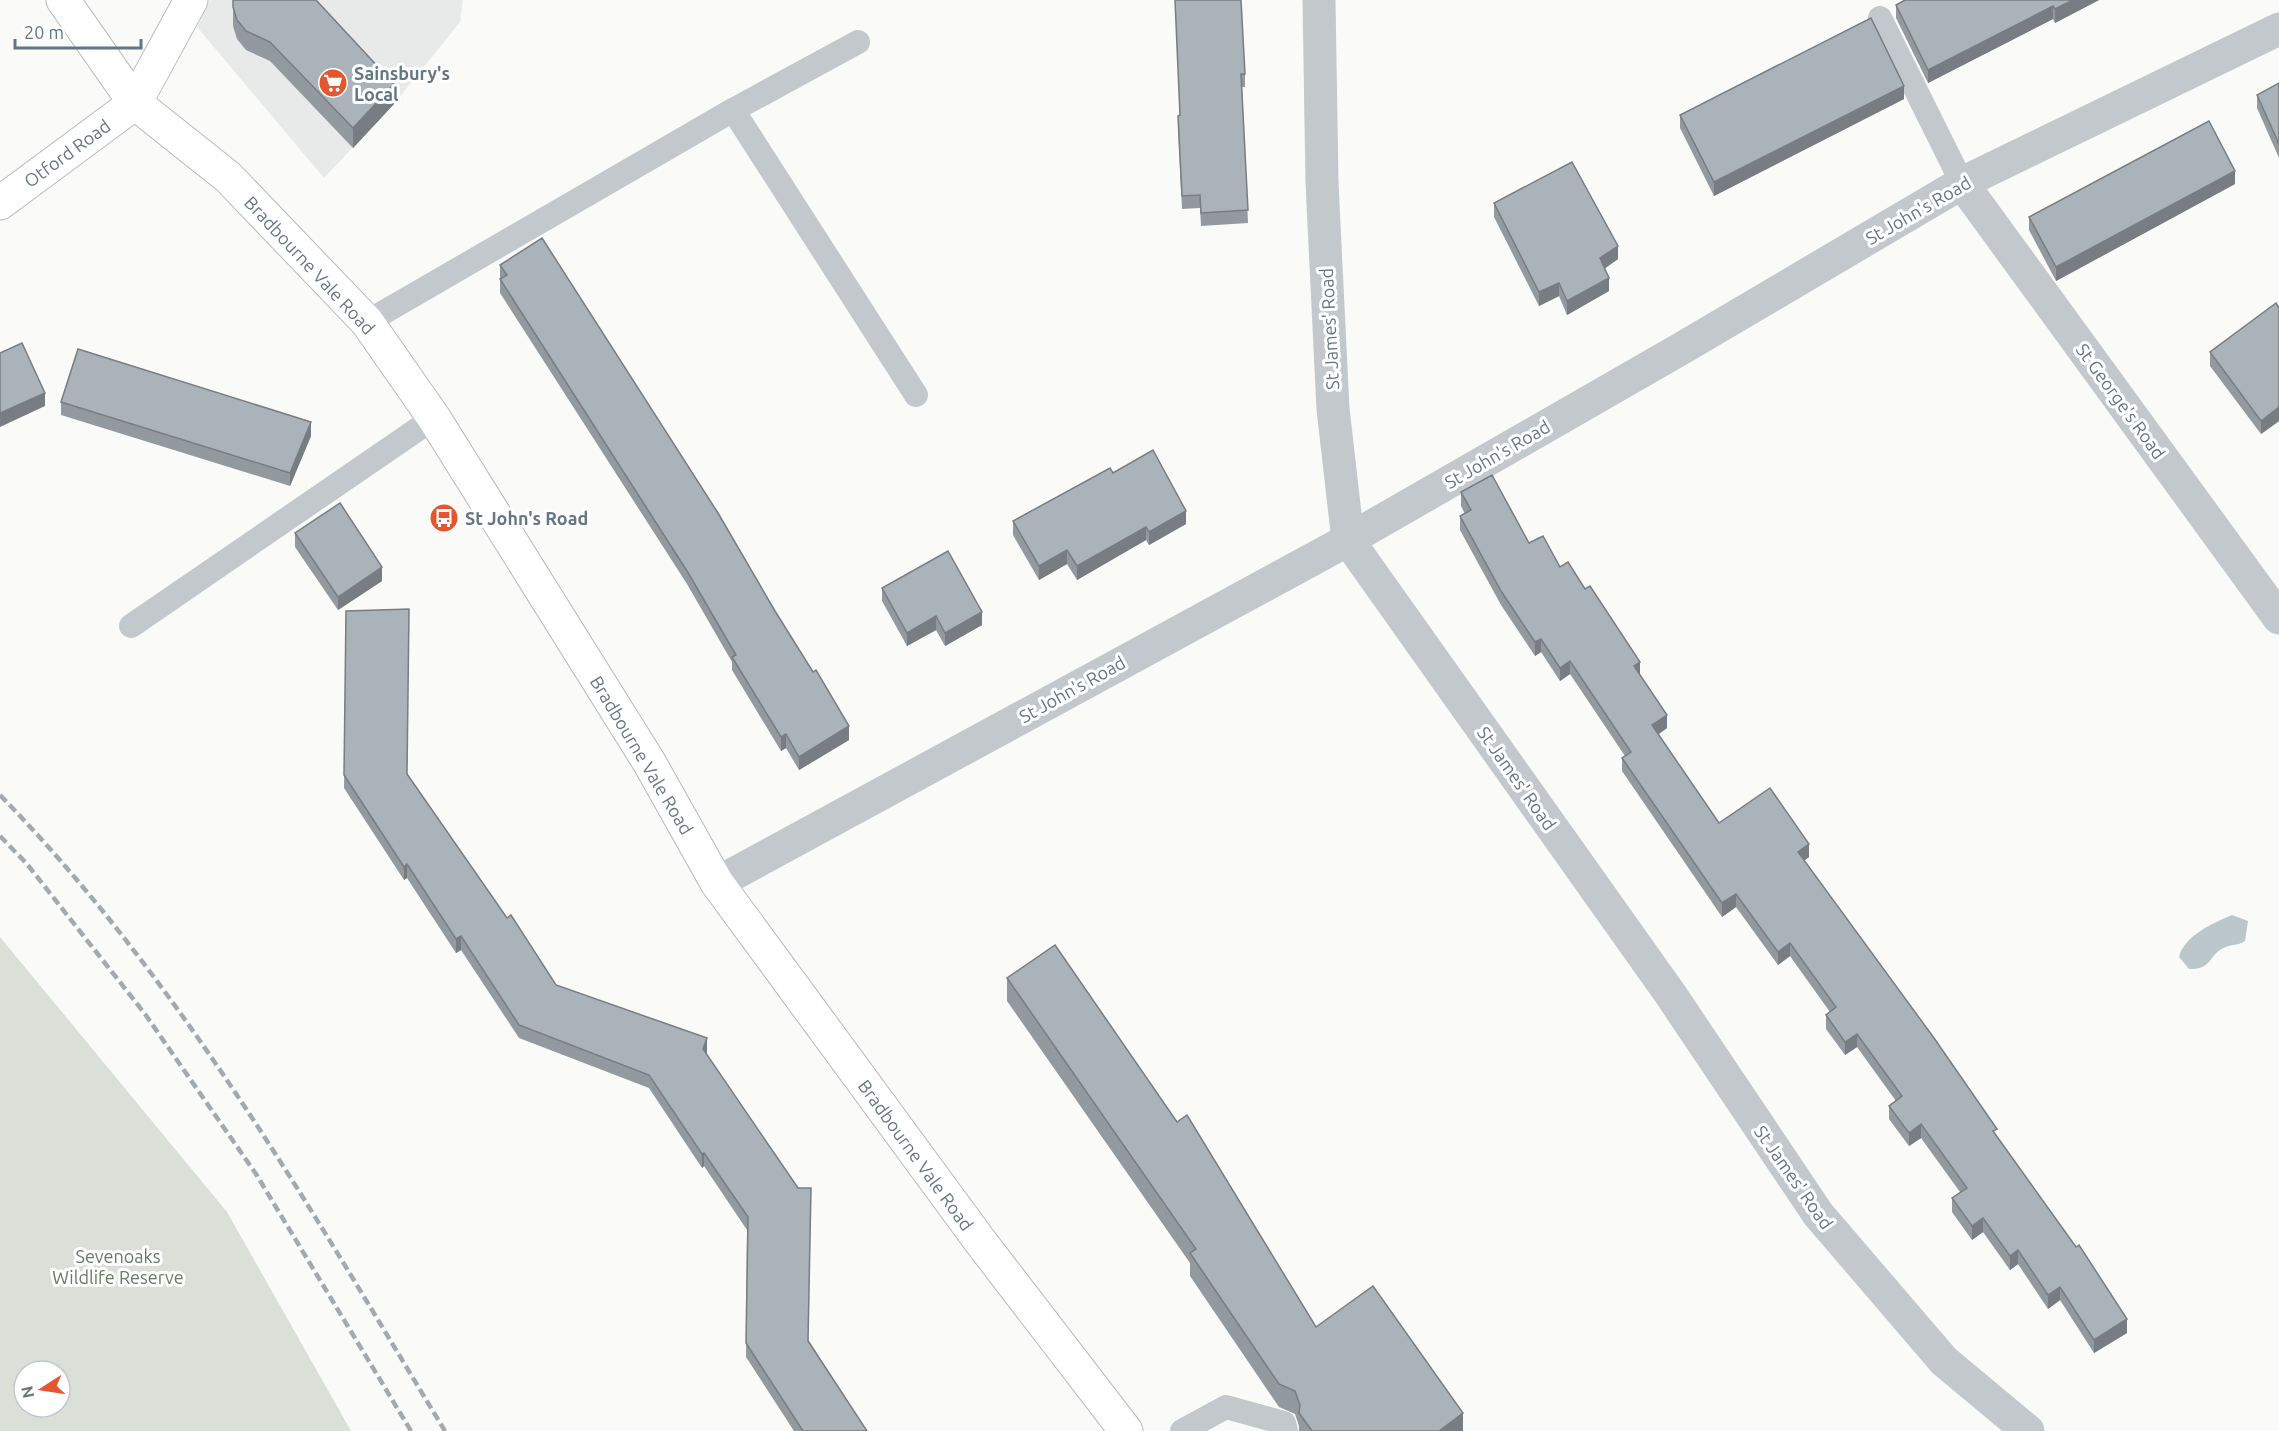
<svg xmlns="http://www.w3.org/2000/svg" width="2279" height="1431" font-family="Ubuntu,sans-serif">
	<rect width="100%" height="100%" fill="#fafaf8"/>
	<path fill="#e8e9e9" d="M 210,0 L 463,0 L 460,22 L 394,104 L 324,178 L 197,27 Z"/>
	<path fill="#dadfd7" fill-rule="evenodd" d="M 0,937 L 227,1212 L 351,1431 L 0,1431 ZM 24,1371 L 60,1371 L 60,1407 L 24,1407 Z"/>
	<path fill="#bbc7cb" d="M 2232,915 L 2248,921 L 2245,941 C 2237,946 2233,944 2226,947 C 2208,953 2214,970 2189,969 L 2179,957 C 2184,936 2213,923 2232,915 Z"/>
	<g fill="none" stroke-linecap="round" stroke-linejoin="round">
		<g stroke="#b5babe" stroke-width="35">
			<path id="primary" d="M 0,203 L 135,103 L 191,0"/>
		</g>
		<g stroke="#b4b9bd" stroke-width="35">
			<path id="highway" d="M 63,0 L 135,103 L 228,177 L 367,322 L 434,418 L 649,762 L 717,883 L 980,1241 L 1126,1431"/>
		</g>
		<g stroke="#c3c8cc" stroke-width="24">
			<path d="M 1880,18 L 1962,183"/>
			<path d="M 733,110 L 916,395"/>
			<path d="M 367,322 L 733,110 L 858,42"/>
			<path d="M 131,626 L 434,418"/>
			<path d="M 1182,1431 L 1226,1407 L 1284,1423 L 1286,1431"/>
		</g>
		<g stroke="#c3c8cc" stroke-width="33">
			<path d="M 1319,0 L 1322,183 L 1333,409 L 1348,540 L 1671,995 L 1818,1214 L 1944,1361 L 2028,1431"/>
			<path d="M 1962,183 L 2279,618"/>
			<path d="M 717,883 L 1348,540 L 1684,347 L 1962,183 L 2279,29"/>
		</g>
		<use href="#primary" stroke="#fff" stroke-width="33"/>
		<use href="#highway" stroke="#fff" stroke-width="33"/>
		<g stroke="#a2aab0" stroke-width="4.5" stroke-dasharray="9 4.5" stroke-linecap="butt">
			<path d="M 0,795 C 181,981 311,1210 445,1431"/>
			<path d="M 0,836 L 27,864 L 145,1014 L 256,1174 L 411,1431"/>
		</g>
	</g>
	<g fill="#929a9f">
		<path d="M 233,0 L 318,2 L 394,104 L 353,148 L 270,61 L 246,50 L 237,39 L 233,26 Z"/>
		<path d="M 1175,0 L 1241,0 L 1245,74 L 1245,87 L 1242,87 L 1248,223 L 1201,226 L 1200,208 L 1182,209 L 1178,129 L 1178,116 L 1180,115 Z"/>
		<path d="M 1904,0 L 2099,0 L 2055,23 L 2053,19 L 1928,83 L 1896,18 L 1896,5 Z"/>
		<path d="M 2279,83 L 2279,158 L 2257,108 L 2257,95 Z"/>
		<path d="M 1904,99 L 1714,196 L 1680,128 L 1680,115 Z"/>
		<path d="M 2235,184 L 2056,281 L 2029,230 L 2029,217 Z"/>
		<path d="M 1494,203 L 1618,259 L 1605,268 L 1609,291 L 1567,315 L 1559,296 L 1539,306 L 1494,217 Z"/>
		<path d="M 500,265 L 849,740 L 799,770 L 786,748 L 781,751 L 732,670 L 732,662 L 687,584 L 500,293 Z"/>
		<path d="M 2279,308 L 2279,421 L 2261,434 L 2210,366 L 2210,352 Z"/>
		<path d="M 61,402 L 311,436 L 290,486 L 61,415 Z"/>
		<path d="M 1113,473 L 1186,524 L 1149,545 L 1146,540 L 1077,580 L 1067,564 L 1039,580 L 1013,535 L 1013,521 Z"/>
		<path d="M 1461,492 L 1560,567 L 1640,675 L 1667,728 L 1658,734 L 1719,823 L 1809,857 L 1804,861 L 1997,1137 L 2127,1333 L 2094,1353 L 2060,1300 L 2048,1309 L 2018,1264 L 2010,1270 L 1983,1232 L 1972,1240 L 1952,1212 L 1952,1198 L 1960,1192 L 1921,1138 L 1909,1146 L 1889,1119 L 1889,1106 L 1896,1101 L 1857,1047 L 1845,1055 L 1826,1029 L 1826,1015 L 1830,1012 L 1790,956 L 1778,965 L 1736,907 L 1722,917 L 1622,771 L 1622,758 L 1625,756 L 1570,674 L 1560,681 L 1541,652 L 1535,656 L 1501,605 L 1460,530 L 1460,516 L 1465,514 L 1461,506 Z"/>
		<path d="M 295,533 L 382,581 L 338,610 L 295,547 Z"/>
		<path d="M 882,588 L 982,625 L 945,646 L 936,630 L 907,646 L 882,601 Z"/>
		<path d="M 346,611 L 407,774 L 507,918 L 556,985 L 707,1052 L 706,1054 L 809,1341 L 867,1431 L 794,1431 L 746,1357 L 747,1230 L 704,1166 L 702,1168 L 649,1088 L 519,1038 L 461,950 L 456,953 L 407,878 L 404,880 L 344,788 Z"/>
		<path d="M 1007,978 L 1316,1327 L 1463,1431 L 1299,1431 L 1299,1426 L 1295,1414 L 1279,1407 L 1266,1388 L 1190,1276 L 1190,1263 L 1007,1001 Z"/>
	</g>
	<g fill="#777d82">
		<path d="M 2073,0 L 2099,0 L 2055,23 L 2055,9 Z"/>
		<path d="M 2053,6 L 2053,19 L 1928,83 L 1928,70 Z"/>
		<path d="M 394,84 L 394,104 L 353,148 L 353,128 Z"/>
		<path d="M 1904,86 L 1904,99 L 1714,196 L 1714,182 Z"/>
		<path d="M 2235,171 L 2235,184 L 2056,281 L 2056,267 Z"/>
		<path d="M 1618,246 L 1618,259 L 1600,272 L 1600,258 Z"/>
		<path d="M 1609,278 L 1609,291 L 1567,315 L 1567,301 Z"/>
		<path d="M 1559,283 L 1559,296 L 1539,306 L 1539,292 Z"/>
		<path d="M 45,393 L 45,406 L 0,427 L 0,413 Z"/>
		<path d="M 2279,407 L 2279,421 L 2261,434 L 2261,421 Z"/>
		<path d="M 311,422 L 311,436 L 290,486 L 290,473 Z"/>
		<path d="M 1186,511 L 1186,524 L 1149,545 L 1149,532 Z"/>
		<path d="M 1146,527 L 1146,540 L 1077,580 L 1077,566 Z"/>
		<path d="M 1067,550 L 1067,564 L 1039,580 L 1039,566 Z"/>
		<path d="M 382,567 L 382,581 L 338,610 L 338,597 Z"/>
		<path d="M 982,612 L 982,625 L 945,646 L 945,633 Z"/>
		<path d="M 936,616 L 936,630 L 907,646 L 907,633 Z"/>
		<path d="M 1541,639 L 1541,652 L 1535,656 L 1535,642 Z"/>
		<path d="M 1570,661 L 1570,674 L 1560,681 L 1560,668 Z"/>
		<path d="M 1640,662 L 1640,675 L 1634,666 Z"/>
		<path d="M 1667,715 L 1667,728 L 1652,739 L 1652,725 Z"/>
		<path d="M 849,726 L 849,740 L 799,770 L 799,757 Z"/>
		<path d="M 786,734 L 786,748 L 781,751 L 781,737 Z"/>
		<path d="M 1809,844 L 1809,857 L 1798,865 L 1798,852 Z"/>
		<path d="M 407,864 L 407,878 L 404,880 L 404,867 Z"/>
		<path d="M 1736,894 L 1736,907 L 1722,917 L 1722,903 Z"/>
		<path d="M 461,936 L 461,950 L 456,953 L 456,939 Z"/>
		<path d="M 1790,943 L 1790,956 L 1778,965 L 1778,952 Z"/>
		<path d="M 1857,1034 L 1857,1047 L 1845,1055 L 1845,1042 Z"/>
		<path d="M 707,1038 L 707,1052 L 703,1063 L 703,1049 Z"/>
		<path d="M 1921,1124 L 1921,1138 L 1909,1146 L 1909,1133 Z"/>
		<path d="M 704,1153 L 704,1166 L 702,1168 L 702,1154 Z"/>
		<path d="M 1983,1218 L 1983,1232 L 1972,1240 L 1972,1226 Z"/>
		<path d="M 2018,1250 L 2018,1264 L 2010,1270 L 2010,1256 Z"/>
		<path d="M 2060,1287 L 2060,1300 L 2048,1309 L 2048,1295 Z"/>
		<path d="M 2127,1319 L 2127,1333 L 2094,1353 L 2094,1340 Z"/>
		<path d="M 1463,1413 L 1463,1431 L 1439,1431 Z"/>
	</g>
	<g fill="#aab3b9" stroke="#777d82" stroke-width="1.5">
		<path d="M 233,0 L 316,0 L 394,84 L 353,128 L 270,42 L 246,31 L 237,20 L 233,7 Z"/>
		<path d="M 1175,0 L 1241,0 L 1245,74 L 1241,74 L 1248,210 L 1201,213 L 1200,195 L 1182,196 L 1178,116 L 1180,115 Z"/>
		<path d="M 1905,0 L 2073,0 L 2055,9 L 2053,6 L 1928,70 L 1896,5 Z"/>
		<path d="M 1871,18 L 1904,86 L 1714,182 L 1680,115 Z"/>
		<path d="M 2279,83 L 2279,144 L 2257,95 Z"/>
		<path d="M 2209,121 L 2235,171 L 2056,267 L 2029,217 Z"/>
		<path d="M 1572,162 L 1618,246 L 1600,258 L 1609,278 L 1567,301 L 1559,283 L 1539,292 L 1494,203 Z"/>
		<path d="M 542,238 L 718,513 L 775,611 L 813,672 L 816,670 L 849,726 L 799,757 L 786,734 L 781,737 L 732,657 L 736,655 L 687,571 L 500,279 L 507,275 L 500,265 Z"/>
		<path d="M 2276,303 L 2279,308 L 2279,407 L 2261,421 L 2210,352 Z"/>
		<path d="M 22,343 L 45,393 L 0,413 L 0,353 Z"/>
		<path d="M 78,349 L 311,422 L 290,473 L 61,402 Z"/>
		<path d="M 1153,450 L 1186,511 L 1149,532 L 1146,527 L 1077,566 L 1067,550 L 1039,566 L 1013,521 L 1110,468 L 1113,473 Z"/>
		<path d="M 1492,475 L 1529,543 L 1543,536 L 1560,567 L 1568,562 L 1585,589 L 1590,586 L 1640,662 L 1634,666 L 1667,715 L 1652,725 L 1719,823 L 1770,788 L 1809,844 L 1798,852 L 1934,1038 L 1997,1129 L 1993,1131 L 2076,1247 L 2079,1245 L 2127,1319 L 2094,1340 L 2060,1287 L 2048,1295 L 2018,1250 L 2010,1256 L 1983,1218 L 1972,1226 L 1952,1198 L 1967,1188 L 1921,1124 L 1909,1133 L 1889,1106 L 1902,1096 L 1857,1034 L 1845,1042 L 1826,1015 L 1836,1007 L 1790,943 L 1778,952 L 1736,894 L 1722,903 L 1622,758 L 1631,752 L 1570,661 L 1560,668 L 1541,639 L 1535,642 L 1501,591 L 1460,516 L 1471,510 L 1461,492 Z"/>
		<path d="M 340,503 L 382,567 L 338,597 L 295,533 Z"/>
		<path d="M 948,551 L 982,612 L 945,633 L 936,616 L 907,633 L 882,588 Z"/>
		<path d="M 409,609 L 407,774 L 507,918 L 511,915 L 556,985 L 707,1038 L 703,1049 L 798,1188 L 811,1188 L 808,1341 L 867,1431 L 803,1431 L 746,1343 L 748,1217 L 704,1153 L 702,1154 L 649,1075 L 519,1025 L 461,936 L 456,939 L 407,864 L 404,867 L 344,775 L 346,611 Z"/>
		<path d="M 1055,945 L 1177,1122 L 1187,1115 L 1316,1327 L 1373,1286 L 1463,1413 L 1439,1431 L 1312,1431 L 1299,1413 L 1300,1405 L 1295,1391 L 1279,1384 L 1266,1365 L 1190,1253 L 1196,1249 L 1007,978 Z"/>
	</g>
	<defs>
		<g id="supermarket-disc" transform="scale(1.5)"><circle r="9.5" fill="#e4572e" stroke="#fff"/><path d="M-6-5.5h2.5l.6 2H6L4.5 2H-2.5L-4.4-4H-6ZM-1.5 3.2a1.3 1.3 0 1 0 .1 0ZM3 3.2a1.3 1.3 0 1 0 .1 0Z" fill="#fff"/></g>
		<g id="bus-disc" transform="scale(1.5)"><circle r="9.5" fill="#e4572e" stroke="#fff"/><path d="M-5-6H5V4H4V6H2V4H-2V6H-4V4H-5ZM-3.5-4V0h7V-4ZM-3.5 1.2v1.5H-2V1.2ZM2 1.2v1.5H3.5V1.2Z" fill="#fff"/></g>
	</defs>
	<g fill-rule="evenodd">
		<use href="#supermarket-disc" x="333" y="83"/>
		<use href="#bus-disc" x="444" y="518"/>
	</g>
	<g text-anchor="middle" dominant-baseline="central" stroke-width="6" stroke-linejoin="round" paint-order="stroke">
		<g font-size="18" font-weight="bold" fill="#657683" stroke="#fff" text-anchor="start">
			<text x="354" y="73">Sainsbury's<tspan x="354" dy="21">Local</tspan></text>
			<text x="465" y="518">St John's Road</text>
		</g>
		<g font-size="18" fill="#657683" stroke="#fff">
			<text transform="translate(67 153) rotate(-36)">Otford Road</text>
			<text transform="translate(1918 210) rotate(-30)">St John's Road</text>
			<text transform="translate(310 265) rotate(47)">Bradbourne Vale Road</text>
			<text transform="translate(1329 329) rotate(-93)">St James' Road</text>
			<text transform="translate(2121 401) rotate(54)">St George's Road</text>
			<text transform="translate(1497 454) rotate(-30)">St John's Road</text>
			<text transform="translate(1072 689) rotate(-29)">St John's Road</text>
			<text transform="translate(642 755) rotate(59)">Bradbourne Vale Road</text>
			<text transform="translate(1517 778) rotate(55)">St James' Road</text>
			<text transform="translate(916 1155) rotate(54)">Bradbourne Vale Road</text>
			<text transform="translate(1794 1177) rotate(55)">St James' Road</text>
		</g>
		<g font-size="18" fill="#687a64" stroke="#fff">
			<text x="118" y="1256">Sevenoaks<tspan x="118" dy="21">Wildlife Reserve</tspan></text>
		</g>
	</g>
	<g transform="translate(42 1389) rotate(258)"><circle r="28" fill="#ffffff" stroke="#c1c8cd" stroke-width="1.5"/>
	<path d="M0-4.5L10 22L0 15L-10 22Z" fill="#e4572e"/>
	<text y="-9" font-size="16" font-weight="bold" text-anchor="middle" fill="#657683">N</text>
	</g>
	<path d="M15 39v9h126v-9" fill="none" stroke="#657683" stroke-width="3"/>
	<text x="24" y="39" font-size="18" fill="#657683" stroke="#ffffff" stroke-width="4.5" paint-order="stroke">20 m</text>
</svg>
